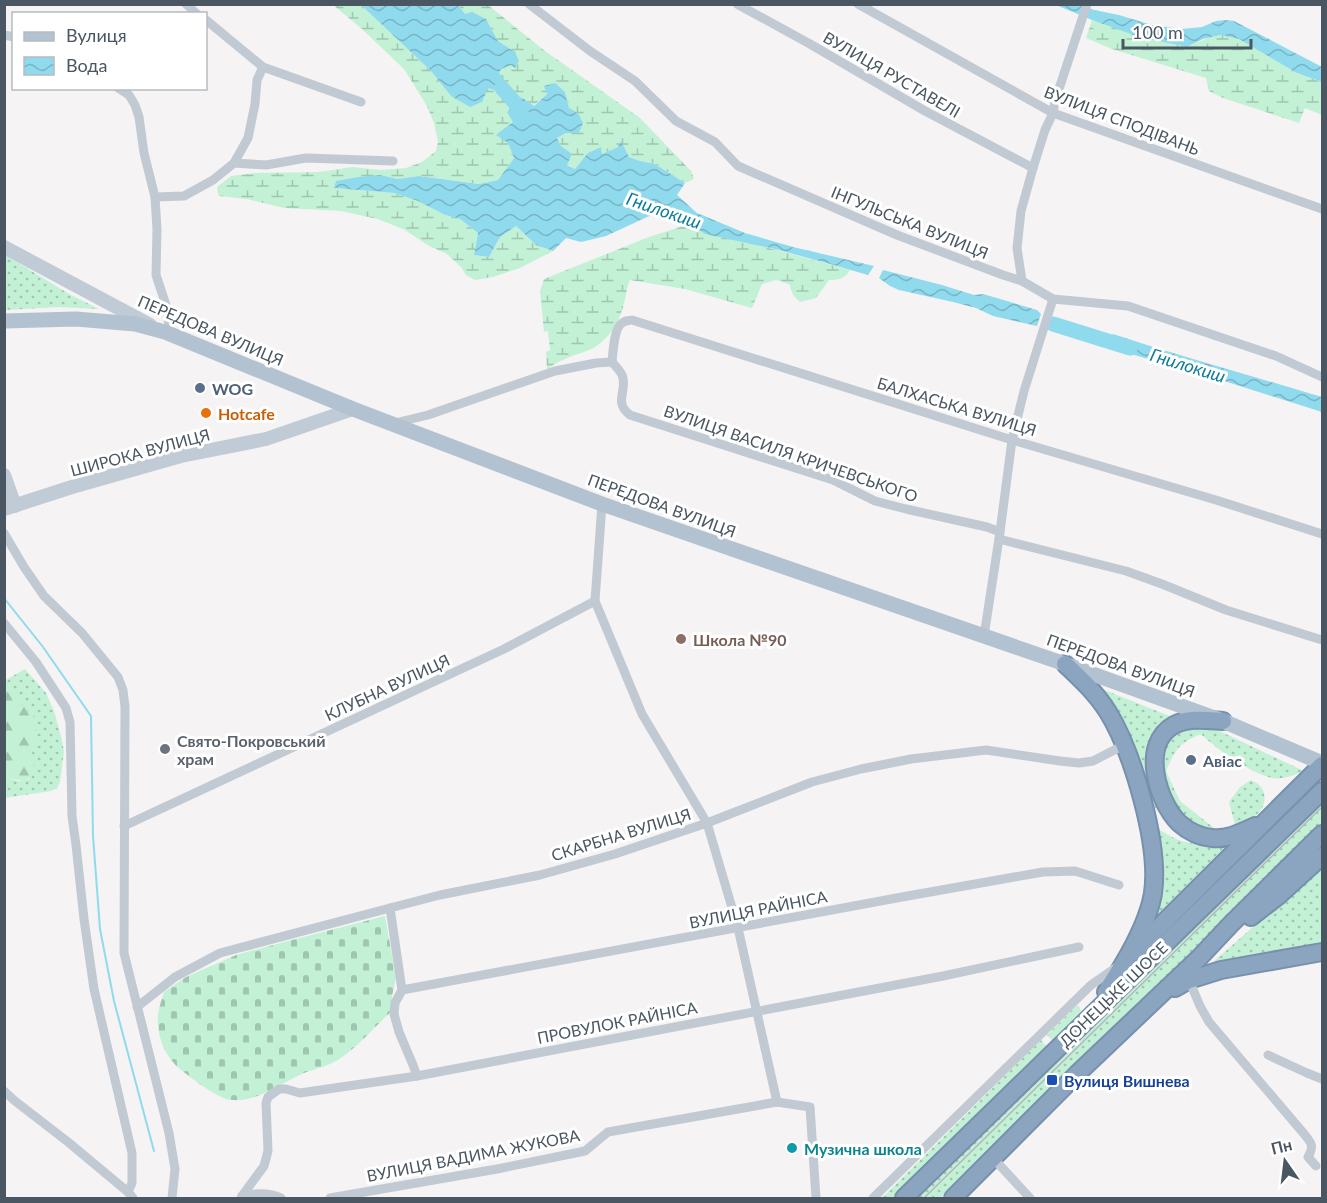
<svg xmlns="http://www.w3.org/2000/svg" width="1327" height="1203" font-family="Lato,sans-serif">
	<defs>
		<pattern id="grass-dots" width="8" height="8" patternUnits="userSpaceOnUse" patternTransform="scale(1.5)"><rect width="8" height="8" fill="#c3f1d5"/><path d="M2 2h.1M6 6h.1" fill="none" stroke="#a0c6b0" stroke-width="1.8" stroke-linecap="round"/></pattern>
		<pattern id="forest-firs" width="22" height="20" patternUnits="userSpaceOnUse" patternTransform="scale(1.5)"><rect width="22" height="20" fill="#c3f1d5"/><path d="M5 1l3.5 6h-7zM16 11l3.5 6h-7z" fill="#a0c6b0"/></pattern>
		<pattern id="wetland-marsh" width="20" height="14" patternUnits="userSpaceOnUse" patternTransform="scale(1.5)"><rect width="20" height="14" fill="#c3f1d5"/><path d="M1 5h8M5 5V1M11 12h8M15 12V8" fill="none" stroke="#a0c6b0"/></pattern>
		<pattern id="cemetery-stones" width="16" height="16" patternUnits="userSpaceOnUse" patternTransform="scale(1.5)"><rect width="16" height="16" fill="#c3f1d5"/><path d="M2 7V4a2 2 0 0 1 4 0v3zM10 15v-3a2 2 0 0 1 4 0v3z" fill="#a0c6b0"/></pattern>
		<pattern id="water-waves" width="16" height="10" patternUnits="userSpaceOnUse" patternTransform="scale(1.5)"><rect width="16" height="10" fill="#90daee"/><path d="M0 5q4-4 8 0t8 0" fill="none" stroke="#78b4c4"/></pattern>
	</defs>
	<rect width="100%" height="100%" fill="#f5f3f3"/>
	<g fill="url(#grass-dots)">
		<path d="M 4,254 L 69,294 L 99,309 L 59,307 L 5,310 Z"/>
		<path d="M 25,669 L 46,693 L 54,711 L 62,740 L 64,752 L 60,782 L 57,788 L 51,791 L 5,798 L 5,777 L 18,781 L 30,779 L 8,691 L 5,690 L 4,681 Z"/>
		<path d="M 1097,687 L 1177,719 L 1158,733 L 1167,820 L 1158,812 L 1154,806 L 1129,739 Z"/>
		<path d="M 1178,728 L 1213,728 L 1304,771 C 1295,775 1282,780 1272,778 C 1252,774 1215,748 1201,734 C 1179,743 1175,750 1166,771 L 1180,801 L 1214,828 L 1210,832 L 1200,831 L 1177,813 L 1163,780 L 1162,747 Z"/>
		<path d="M 1251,780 C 1257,783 1262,786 1264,793 C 1268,812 1249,821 1236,829 L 1229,802 L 1240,787 Z"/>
		<path d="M 1322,796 L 1322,824 L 940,1198 L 915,1198 Z"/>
		<path d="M 1157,828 C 1182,845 1195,845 1225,846 L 1226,849 L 1149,926 L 1156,829 Z"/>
		<path d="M 1322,867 L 1322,949 L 1205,969 Z"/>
		<path d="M 1076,1006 L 1079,1006 L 1081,1011 L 1052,1040 L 1047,1035 Z"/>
		<path d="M 1041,1040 L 1046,1046 L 892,1198 L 882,1198 Z"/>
	</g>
	<path fill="url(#forest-firs)" d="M 5,690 L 8,690 L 34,717 L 38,740 L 32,751 L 35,774 C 26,783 16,780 5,777 Z"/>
	<g fill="url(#wetland-marsh)">
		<path d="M 332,4 L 361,5 L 431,71 L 451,96 L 488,88 L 501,69 L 511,64 L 515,52 L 498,41 L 486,19 L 465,15 L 458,5 L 488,5 L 545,51 L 640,118 L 691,171 L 694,179 L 685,183 L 655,164 L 640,161 L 629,157 L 618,147 L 602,154 L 601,148 L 589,153 L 575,169 L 567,164 L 561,146 L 557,138 L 566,133 L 579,133 L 578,113 L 569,109 L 565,92 L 547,94 L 533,106 L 521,97 L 507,111 L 514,122 L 508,143 L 514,158 L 498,180 L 479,184 L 419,176 L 397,179 L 381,175 L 334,188 L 394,193 L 418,201 L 445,215 L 460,219 L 478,233 L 474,255 L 489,257 L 500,237 L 516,226 L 536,245 L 553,251 L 520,268 L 493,277 L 475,280 L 466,275 L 461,267 L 447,254 L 429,246 L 405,230 L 378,219 L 341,211 L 284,208 L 247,199 L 219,196 L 217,187 L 231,176 L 257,173 L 319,172 L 353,167 L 380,170 L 406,168 L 422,162 L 436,151 L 438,142 L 434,123 L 427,106 L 404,69 L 362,29 Z"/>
		<path d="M 1092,20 L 1153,40 L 1187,47 L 1208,38 L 1221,35 L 1230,36 L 1239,39 L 1252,45 L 1297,73 L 1322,82 L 1322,115 L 1305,108 L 1299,123 L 1223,98 L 1209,91 L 1206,78 L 1112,49 L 1086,38 Z"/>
		<path d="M 685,222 L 706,234 L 755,244 L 850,270 C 845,279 838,280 829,280 L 816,298 L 800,302 L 793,295 L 789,284 L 776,280 L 762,284 L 752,308 L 685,289 L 630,280 C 626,289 626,298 623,307 C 618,325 606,343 589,350 C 574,356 559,359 547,370 L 546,352 L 550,350 L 548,331 L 544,332 L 540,291 L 544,279 L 649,237 L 680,227 Z"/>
	</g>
	<path fill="url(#cemetery-stones)" d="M 385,916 L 396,978 L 392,996 L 392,1011 C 374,1027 358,1047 338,1060 C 328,1066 315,1069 304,1073 C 281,1083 258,1102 232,1100 C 220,1100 195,1081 185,1073 C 166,1060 156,1037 158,1014 C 159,1006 162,999 164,992 L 186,977 L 236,955 L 288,941 Z"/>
	<g fill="url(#water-waves)">
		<path d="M 361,5 L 458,5 L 465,14 L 472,12 L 486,19 L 498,41 L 515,52 L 519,61 L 515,68 L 511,65 L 501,69 L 499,73 L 504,78 L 502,88 L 497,91 L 488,88 L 482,102 L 470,107 L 451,96 L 431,71 Z"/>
		<path d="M 1056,5 L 1083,5 L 1094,10 L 1119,15 L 1152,25 L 1182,29 L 1202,27 L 1216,21 L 1225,20 L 1234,21 L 1322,67 L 1322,82 L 1297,73 L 1239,39 L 1221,35 L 1203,39 L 1187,47 L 1153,40 L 1131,34 L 1092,20 Z"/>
		<path d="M 555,83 L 565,92 L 569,108 L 578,113 L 583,123 L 579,133 L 566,133 L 557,138 L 561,146 L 572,154 L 567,165 L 575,169 L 588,153 L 601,147 L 602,154 L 618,147 L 621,141 L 629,157 L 640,161 L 655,164 L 685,183 L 677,195 L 697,213 L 745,233 L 793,247 L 874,266 L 868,275 L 830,264 L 775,249 L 705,234 L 693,226 L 660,211 L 606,236 L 581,242 L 566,238 L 553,251 L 536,245 L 516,226 L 500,237 L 489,257 L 474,255 L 478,233 L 460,219 L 445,215 L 418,201 L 394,193 L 334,188 L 336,181 L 358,177 L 381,175 L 397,179 L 419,176 L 479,184 L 498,180 L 514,158 L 508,143 L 496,135 L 513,122 L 507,112 L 521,97 L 534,106 L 547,94 L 544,86 Z"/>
		<path d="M 883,270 L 942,285 L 974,295 L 983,294 L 1037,310 L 1041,314 L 1037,326 L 993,316 L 976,308 L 953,302 L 899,290 L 890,286 L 879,278 Z"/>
		<path d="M 1113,334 C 1182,357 1253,376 1322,397 L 1322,412 L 1221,380 L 1110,348 Z"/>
	</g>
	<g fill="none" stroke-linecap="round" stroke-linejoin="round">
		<path stroke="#90daee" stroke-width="2" d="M 4,598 L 43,647 L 91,716 L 93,836 L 100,929 L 114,1001 L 154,1151"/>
		<g stroke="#90daee" stroke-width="15">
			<path d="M 502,88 L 515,103 L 524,119"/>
			<path d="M 1053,324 L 1130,348"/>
		</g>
		<g stroke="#7690ad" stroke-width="20">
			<g id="highway">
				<path d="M 1065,664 C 1081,679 1096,693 1108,712 C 1133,753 1160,845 1153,893 C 1148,925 1124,964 1106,992"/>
				<path d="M 1223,721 C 1207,720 1189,717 1174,725 C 1140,744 1157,801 1179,823 C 1188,831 1200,837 1212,838 C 1227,840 1242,832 1255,826"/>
				<path d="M 1251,917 L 1278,896 L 1322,856"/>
				<path d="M 1134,952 L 1322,765"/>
				<path d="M 1175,988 L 1189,980 L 1221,970 L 1322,952"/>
				<path d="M 904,1198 L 1322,791"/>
				<path d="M 953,1198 L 1078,1073 L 1199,958 L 1231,924 L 1322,834"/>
			</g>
		</g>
		<g stroke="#c1cad2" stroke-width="9">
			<path d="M 186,4 L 197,14"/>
			<path d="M 529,4 L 590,51 L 635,81 L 676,121 L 715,142 L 738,166 L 897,235 L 1003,275 L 1022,281 L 1053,299 L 1128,306 L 1276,356 L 1322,377"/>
			<path d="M 737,4 L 810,44 L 925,111 L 1033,168"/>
			<path d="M 858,4 L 1053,113 L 1322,209"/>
			<path d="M 206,20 L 263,67 L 361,102"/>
			<path d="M 4,35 L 14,37"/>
			<path d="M 118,88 L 129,95 L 135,105 L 139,117 L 144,153 L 155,197 L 157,229 L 156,275 L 167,308 L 169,326 L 165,332"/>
			<path d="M 234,163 L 266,165 L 306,158 L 393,161"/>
			<path d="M 155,197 L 184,196 L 213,180 L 234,163 L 248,138 L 255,104 L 257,80 L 263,67"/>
			<path d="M 1022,281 L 1017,248 L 1021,211 L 1033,168 L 1045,130 L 1053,113 L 1055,101 L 1087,4"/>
			<path d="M 612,362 C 613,352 614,328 622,323 C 626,320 628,321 632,320 L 1012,440 L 1216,500 L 1322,534"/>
			<path d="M 612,362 C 616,367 622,372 623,378 C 626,394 614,402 630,415 L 833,480 L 875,501 L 906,509 L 987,527 L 1000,532"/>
			<path d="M 395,423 L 428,415 L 555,371 L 596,363 L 612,362"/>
			<path d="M 602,504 L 595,601 L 642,714 L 707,823 L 738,928 L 777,1102"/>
			<path d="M 4,533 L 24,567 L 44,596 L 82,633 L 118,677 L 123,690 L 125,707 L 124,953 L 169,1133 L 175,1169 L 172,1198"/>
			<path d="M 999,539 L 1126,571 L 1162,584 L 1226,610 L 1322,640"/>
			<path d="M 4,623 L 36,662 L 66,708 L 70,722 L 72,816 L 76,845 L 84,919 L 94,989 L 132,1153 L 132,1183 L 128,1192"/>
			<path d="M 984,636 L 1000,532 L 1012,440 L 1024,391 L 1053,299"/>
			<path d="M 124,826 L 504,649 L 595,601"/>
			<path d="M 390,908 L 402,990 L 395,1003 L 394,1014 L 399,1032 L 413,1065 L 417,1076"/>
			<path d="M 1189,980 L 1200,1006 L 1209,1022 L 1305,1135 C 1312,1144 1314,1146 1308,1157 L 1316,1166"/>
			<path d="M 402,990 L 902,897 L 1043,872 L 1075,871 L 1119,885"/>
			<path d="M 137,1007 L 175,977 L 220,953 L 390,908 L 440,895 L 540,875 L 615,854 L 707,823 L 812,782 L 861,769 L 911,759 L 986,750 L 1060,761 L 1079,763 L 1093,761 L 1124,745"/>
			<path d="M 1268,1055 L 1307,1073 L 1322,1079"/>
			<path d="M 4,1091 L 15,1101 L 68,1142 L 128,1192 L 133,1198"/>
			<path d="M 994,1159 L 1030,1198"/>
			<path d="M 242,1196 L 264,1166 L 268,1151 L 266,1103 L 268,1097 L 279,1089 L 286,1089 L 300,1093 L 417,1076 L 943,976 L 1079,947"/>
			<path d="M 241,1198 L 242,1196 C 256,1193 269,1192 281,1198"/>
			<path d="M 330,1198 L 497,1169 L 585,1151 L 608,1132 L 777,1102 L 810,1107 L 816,1198"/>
			<path d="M 873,1198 L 1091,985 L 1117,967"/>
		</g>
		<g stroke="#c1cbd6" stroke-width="14">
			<path d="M 4,247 L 150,325"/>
			<path d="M 4,475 L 15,506"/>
			<path d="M 4,509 L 72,487 L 181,456 L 266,439 L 353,409"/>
		</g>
		<path stroke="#b3c2d1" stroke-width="15" d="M 4,321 L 76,319 L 135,324 L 165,332 L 353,409 L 602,504 L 1065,664 L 1223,721 L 1322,763"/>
		<use href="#highway" stroke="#8ba5c1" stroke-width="16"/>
		<path stroke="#b5b8bd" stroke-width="1.5" d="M 924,1198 L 1322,807"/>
	</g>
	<g fill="#5c6f8a" stroke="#fff" stroke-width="2">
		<circle cx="200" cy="388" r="6"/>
		<circle cx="1191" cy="760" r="6"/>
	</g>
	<circle fill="#e8710a" stroke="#fff" stroke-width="2" cx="206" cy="413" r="6"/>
	<circle fill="#8d6e63" stroke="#fff" stroke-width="2" cx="681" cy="639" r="6"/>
	<circle fill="#6b7280" stroke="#fff" stroke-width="2" cx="165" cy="749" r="6"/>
	<rect fill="#1a4fb4" stroke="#fff" stroke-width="2" x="1046" y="1074" width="12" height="12" rx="3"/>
	<circle fill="#0f9aa8" stroke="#fff" stroke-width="2" cx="792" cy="1148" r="6"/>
	<g text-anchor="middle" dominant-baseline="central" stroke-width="6" stroke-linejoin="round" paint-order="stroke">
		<g font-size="16" fill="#4a5661" stroke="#fff">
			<text transform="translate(892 74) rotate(30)">ВУЛИЦЯ РУСТАВЕЛІ</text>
			<text transform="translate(1122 120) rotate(21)">ВУЛИЦЯ СПОДІВАНЬ</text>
			<text transform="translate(910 222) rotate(22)">ІНГУЛЬСЬКА ВУЛИЦЯ</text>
			<text transform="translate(211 330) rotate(23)">ПЕРЕДОВА ВУЛИЦЯ</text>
			<text transform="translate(957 406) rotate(17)">БАЛХАСЬКА ВУЛИЦЯ</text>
			<text transform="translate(140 452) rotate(-15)">ШИРОКА ВУЛИЦЯ</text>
			<text transform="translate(791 453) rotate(19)">ВУЛИЦЯ ВАСИЛЯ КРИЧЕВСЬКОГО</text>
			<text transform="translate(662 505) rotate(20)">ПЕРЕДОВА ВУЛИЦЯ</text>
			<text transform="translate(1121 665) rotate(20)">ПЕРЕДОВА ВУЛИЦЯ</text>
			<text transform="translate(387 687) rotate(-25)">КЛУБНА ВУЛИЦЯ</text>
			<text transform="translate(621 834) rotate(-17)">СКАРБНА ВУЛИЦЯ</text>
			<text transform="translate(758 909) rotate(-11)">ВУЛИЦЯ РАЙНІСА</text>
			<text transform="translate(1113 994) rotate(-44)">ДОНЕЦЬКЕ ШОСЕ</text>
			<text transform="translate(617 1022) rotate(-11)">ПРОВУЛОК РАЙНІСА</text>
			<text transform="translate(473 1155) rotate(-11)">ВУЛИЦЯ ВАДИМА ЖУКОВА</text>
		</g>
		<g font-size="16" font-weight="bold" fill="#4e5e75" stroke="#fff" text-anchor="start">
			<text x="212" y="388">WOG</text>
			<text x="1203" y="760">Авіас</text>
		</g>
		<g font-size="16" font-weight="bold" fill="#c56008" stroke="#fff" text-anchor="start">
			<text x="218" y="413">Hotcafe</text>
		</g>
		<g font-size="16" font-weight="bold" fill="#785e54" stroke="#fff" text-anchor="start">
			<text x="693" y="639">Школа №90</text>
		</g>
		<g font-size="16" font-weight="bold" fill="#5b616d" stroke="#fff" text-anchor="start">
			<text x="177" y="740">Свято-Покровський<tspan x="177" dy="18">храм</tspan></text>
		</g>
		<g font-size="16" font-weight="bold" fill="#164399" stroke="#fff" text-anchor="start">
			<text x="1064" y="1080">Вулиця Вишнева</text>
		</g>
		<g font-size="16" font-weight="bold" fill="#0d838f" stroke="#fff" text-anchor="start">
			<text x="804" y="1148">Музична школа</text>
		</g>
		<g font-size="18" font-style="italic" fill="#0c7c9b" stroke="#fff">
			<text transform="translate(664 210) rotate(19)">Гнилокиш</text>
			<text transform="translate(1188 365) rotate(17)">Гнилокиш</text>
		</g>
	</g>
	<rect width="1327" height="1203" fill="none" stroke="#4a5661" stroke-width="12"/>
	<rect x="12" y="12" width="195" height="78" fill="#ffffff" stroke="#b7bbc0" stroke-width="1.5"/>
	<rect x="24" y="32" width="30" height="9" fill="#b3c2d1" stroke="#b7bbc0" stroke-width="1.5"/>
	<text x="66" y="42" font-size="18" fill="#4a5661">Вулиця</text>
	<rect x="24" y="57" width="30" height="18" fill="url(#water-waves)" stroke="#b7bbc0" stroke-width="1.5"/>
	<text x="66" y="72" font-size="18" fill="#4a5661">Вода</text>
	<g transform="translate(1285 1161) rotate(346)" stroke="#ffffff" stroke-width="4.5" paint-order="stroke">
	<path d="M0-4.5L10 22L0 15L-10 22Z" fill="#4a5661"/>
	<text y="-9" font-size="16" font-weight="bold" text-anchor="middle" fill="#4a5661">Пн</text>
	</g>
	<path d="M1123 39v9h128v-9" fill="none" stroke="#4a5661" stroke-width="3"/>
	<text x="1132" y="39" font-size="18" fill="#4a5661" stroke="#ffffff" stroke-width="4.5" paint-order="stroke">100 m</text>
</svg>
